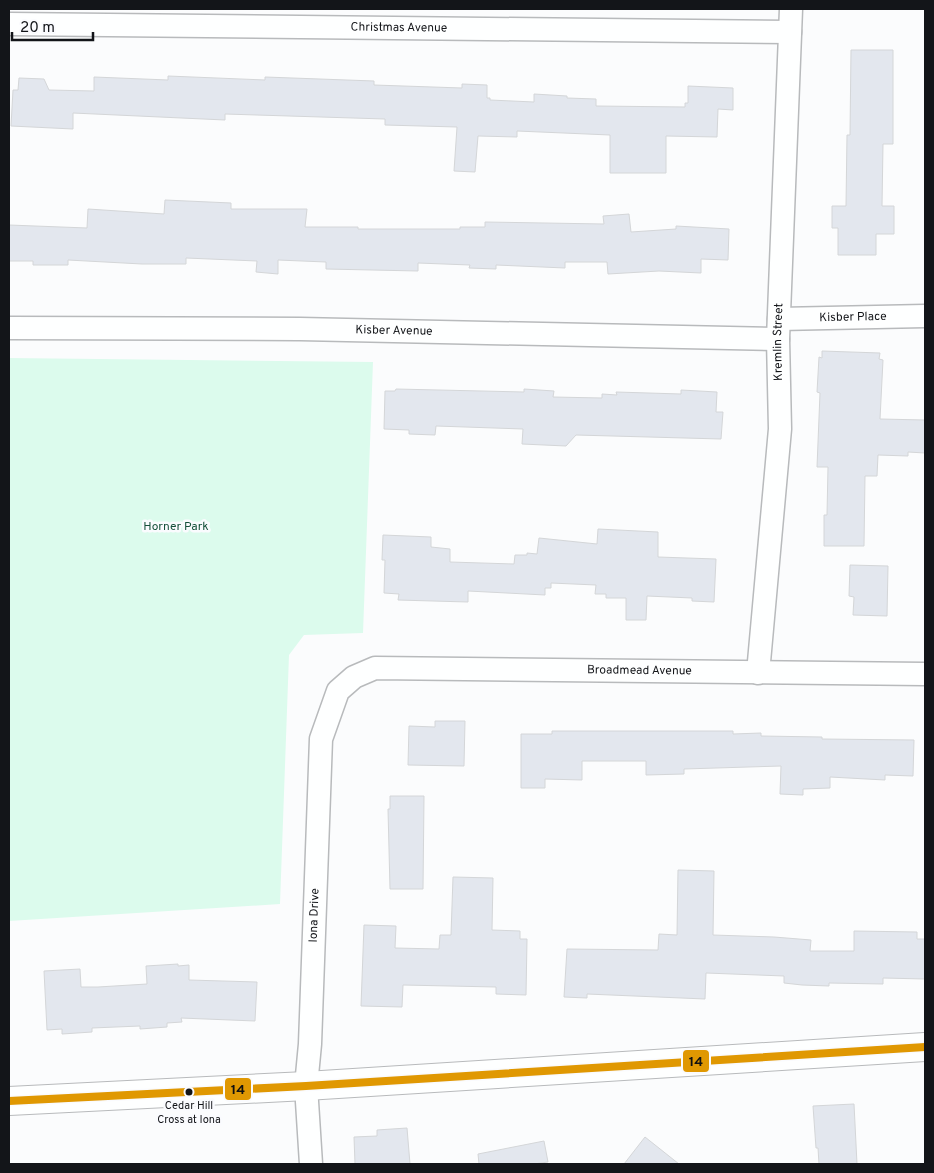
<svg xmlns="http://www.w3.org/2000/svg" width="934" height="1173" font-family="Overpass,sans-serif">
	<rect width="100%" height="100%" fill="#fbfcfd"/>
	<path fill="#dcfbed" d="M 9,358 L 373,362 L 363,633 L 304,635 L 289,655 L 280,904 L 9,921 Z"/>
	<g fill="#e3e7ee" stroke="#d4d6d8">
		<path d="M 851,50 L 893,50 L 893,144 L 883,144 L 882,206 L 894,206 L 894,234 L 876,234 L 876,255 L 838,255 L 838,228 L 832,228 L 832,206 L 846,206 L 847,135 L 850,135 Z"/>
		<path d="M 168,76 L 265,80 L 265,77 L 374,81 L 374,85 L 462,88 L 462,84 L 487,85 L 487,98 L 490,98 L 490,100 L 534,102 L 534,94 L 567,96 L 567,98 L 596,99 L 596,106 L 685,107 L 685,103 L 688,103 L 688,86 L 733,88 L 733,110 L 718,109 L 717,137 L 666,136 L 666,173 L 610,173 L 610,135 L 517,131 L 517,137 L 478,136 L 475,172 L 454,171 L 457,127 L 385,125 L 385,119 L 225,114 L 225,120 L 73,113 L 73,129 L 11,126 L 13,90 L 18,90 L 19,78 L 44,79 L 49,90 L 94,91 L 94,77 L 168,80 Z"/>
		<path d="M 165,200 L 231,203 L 231,209 L 307,209 L 305,227 L 358,227 L 358,229 L 460,229 L 460,227 L 485,227 L 485,222 L 604,224 L 603,216 L 629,214 L 631,232 L 676,229 L 676,226 L 729,229 L 728,260 L 701,259 L 701,273 L 659,271 L 608,274 L 607,262 L 565,262 L 565,268 L 496,265 L 496,269 L 469,268 L 470,265 L 418,263 L 418,271 L 326,269 L 326,262 L 278,260 L 278,274 L 256,272 L 257,261 L 186,258 L 186,264 L 142,264 L 68,260 L 68,265 L 33,265 L 33,261 L 9,261 L 9,225 L 87,228 L 88,209 L 164,214 Z"/>
		<path d="M 822,351 L 880,353 L 879,359 L 883,360 L 880,419 L 925,420 L 925,453 L 908,452 L 908,456 L 878,455 L 877,476 L 865,476 L 864,546 L 824,546 L 824,515 L 827,515 L 828,467 L 817,467 L 820,393 L 817,392 L 819,357 L 822,358 Z"/>
		<path d="M 396,389 L 524,392 L 524,389 L 554,391 L 553,397 L 602,398 L 602,394 L 617,395 L 616,392 L 681,394 L 681,390 L 717,392 L 716,412 L 723,412 L 721,439 L 576,435 L 566,446 L 522,444 L 523,429 L 436,426 L 435,435 L 409,434 L 409,430 L 384,429 L 385,391 L 395,391 Z"/>
		<path d="M 598,529 L 658,532 L 658,557 L 716,559 L 714,602 L 692,601 L 692,598 L 647,596 L 646,620 L 626,620 L 626,598 L 606,598 L 606,594 L 595,594 L 596,585 L 551,583 L 551,588 L 545,588 L 545,595 L 468,591 L 468,602 L 398,600 L 399,594 L 384,593 L 385,560 L 382,560 L 383,535 L 431,537 L 431,547 L 450,549 L 450,562 L 514,564 L 515,555 L 527,555 L 527,553 L 537,554 L 539,538 L 597,544 Z"/>
		<path d="M 850,565 L 888,566 L 887,616 L 853,615 L 854,597 L 849,596 Z"/>
		<path d="M 435,721 L 465,721 L 464,766 L 408,765 L 409,726 L 435,727 Z"/>
		<path d="M 552,731 L 733,731 L 733,734 L 761,733 L 761,736 L 822,737 L 822,739 L 914,740 L 913,776 L 885,775 L 885,780 L 830,777 L 830,788 L 803,789 L 803,795 L 780,794 L 781,766 L 684,769 L 684,774 L 646,775 L 646,761 L 582,761 L 582,780 L 545,779 L 545,788 L 521,788 L 521,734 L 552,734 Z"/>
		<path d="M 390,796 L 424,796 L 423,889 L 390,889 L 388,809 L 390,809 Z"/>
		<path d="M 678,870 L 714,871 L 713,935 L 774,937 L 811,940 L 810,951 L 854,951 L 854,931 L 917,932 L 917,939 L 925,939 L 925,979 L 883,978 L 883,984 L 829,983 L 829,986 L 802,985 L 784,983 L 784,976 L 706,973 L 705,999 L 587,994 L 587,998 L 564,997 L 567,949 L 658,950 L 659,934 L 677,935 Z"/>
		<path d="M 453,877 L 493,878 L 492,930 L 520,931 L 520,939 L 527,939 L 526,995 L 496,994 L 496,987 L 403,985 L 402,1007 L 361,1006 L 364,925 L 396,926 L 395,948 L 439,949 L 440,935 L 451,935 Z"/>
		<path d="M 178,964 L 178,966 L 189,965 L 189,980 L 257,982 L 255,1021 L 181,1018 L 182,1022 L 167,1023 L 167,1027 L 140,1029 L 140,1026 L 92,1028 L 92,1032 L 62,1034 L 62,1029 L 47,1030 L 44,971 L 80,969 L 81,987 L 98,987 L 147,984 L 146,966 Z"/>
		<path d="M 854,1104 L 857,1164 L 819,1164 L 818,1148 L 816,1148 L 813,1106 Z"/>
		<path d="M 407,1128 L 410,1164 L 355,1164 L 354,1137 L 377,1136 L 377,1130 Z"/>
		<path d="M 645,1137 L 679,1164 L 624,1164 Z"/>
		<path d="M 544,1141 L 548,1162 L 534,1164 L 479,1164 L 478,1154 Z"/>
	</g>
	<g fill="none" stroke-linecap="round" stroke-linejoin="round">
		<g stroke="#b8babc" stroke-width="25">
			<g id="minor">
				<path id="s1" d="M 9,24 L 790,32"/>
				<path id="s2" d="M 779,319 L 925,316"/>
				<path id="s3" d="M 9,328 L 300,329 L 778,339"/>
				<path id="s4" d="M 758,673 L 780,429 L 778,339 L 791,9"/>
				<path id="s5" d="M 311,1164 L 306,1086 L 310,1044 L 321,739 L 338,691 L 354,677 L 375,668 L 925,674"/>
			</g>
		</g>
		<g stroke="#b8babc" stroke-width="30">
			<path id="secondary" d="M 9,1101 L 306,1086 L 925,1047"/>
		</g>
		<use href="#minor" stroke="#feffff" stroke-width="22"/>
		<use href="#secondary" stroke="#feffff" stroke-width="28"/>
		<g stroke="#fafbfe" stroke-width="11">
			<path id="bus-1" d="M 9,1101 L 306,1086 L 925,1047"/>
		</g>
		<use href="#bus-1" stroke="#e09802" stroke-width="8"/>
	</g>
	<circle fill="#131519" stroke="#fafbfe" stroke-width="2" cx="189" cy="1092" r="4.5"/>
	<g text-anchor="middle" dominant-baseline="central" stroke-width="5" stroke-linejoin="round" paint-order="stroke">
		<g font-size="11" fill="#131519" stroke="#fafbfe">
			<text x="189" y="1106">Cedar Hill<tspan x="189" dy="14">Cross at Iona</tspan></text>
		</g>
		<g font-size="12" fill="#131519" stroke="#fafbfe">
			<text stroke="none"><textPath href="#s1" startOffset="390">Christmas Avenue</textPath></text>
			<text stroke="none"><textPath href="#s2" startOffset="74">Kisber Place</textPath></text>
			<text stroke="none"><textPath href="#s3" startOffset="385">Kisber Avenue</textPath></text>
			<text stroke="none"><textPath href="#s4" startOffset="332">Kremlin Street</textPath></text>
			<text stroke="none"><textPath href="#s5" startOffset="785">Broadmead Avenue</textPath></text>
			<text stroke="none"><textPath href="#s5" startOffset="249">Iona Drive</textPath></text>
		</g>
		<g font-size="12" fill="#15503a" stroke="#fafbfe">
			<text x="176" y="527">Horner Park</text>
		</g>
	</g>
	<g stroke="#fafbfe" stroke-width="2">
		<rect x="682" y="1049" width="28" height="24" rx="5" fill="#e09802"/>
		<rect x="224" y="1077" width="28" height="24" rx="5" fill="#e09802"/>
	</g>
	<g font-size="14" text-anchor="middle" font-weight="bold" fill="#111">
		<text x="696" y="1066">14</text>
		<text x="238" y="1094">14</text>
	</g>
	<rect width="934" height="1173" fill="none" stroke="#131519" stroke-width="20"/>
	<path d="M12 32v8h81v-8" fill="none" stroke="#131519" stroke-width="2.5"/>
	<text x="20" y="32" font-size="15" fill="#131519" stroke="#fafbfe" stroke-width="4" paint-order="stroke">20 m</text>
</svg>
